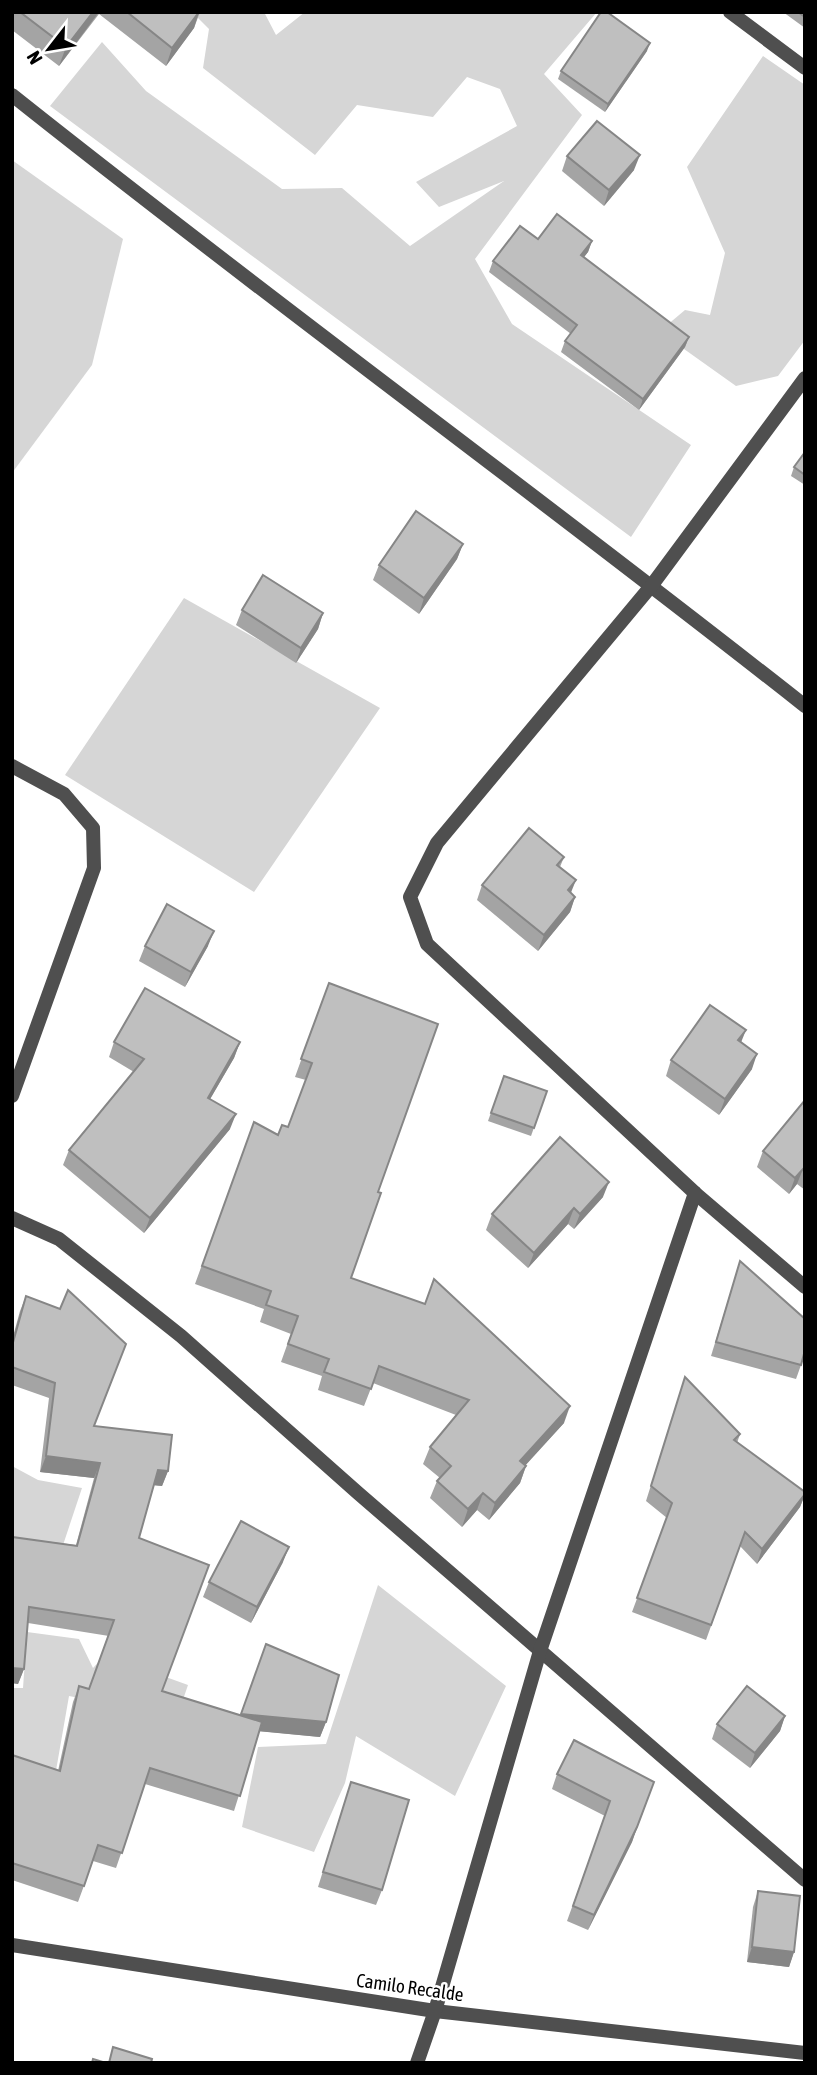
<svg xmlns="http://www.w3.org/2000/svg" width="817" height="2075" font-family="'Asap Condensed',sans-serif">
	<rect width="100%" height="100%" fill="#fff"/>
	<g fill="#d6d6d6">
		<path d="M 192,12 L 264,12 L 276,35 L 305,12 L 597,12 L 544,74 L 582,115 L 475,259 L 512,324 L 691,445 L 631,537 L 50,106 L 102,42 L 146,91 L 282,189 L 342,188 L 410,246 L 504,181 L 439,207 L 416,182 L 517,126 L 500,89 L 467,77 L 433,117 L 357,105 L 315,155 L 203,68 L 209,29 Z"/>
		<path d="M 763,56 L 805,85 L 805,340 L 778,376 L 736,386 L 684,349 L 666,326 L 685,310 L 710,315 L 725,253 L 687,167 Z"/>
		<path d="M 12,160 L 123,239 L 92,365 L 12,473 Z"/>
		<path d="M 184,598 L 380,708 L 254,892 L 65,775 Z"/>
		<path d="M 12,1466 L 38,1480 L 82,1488 L 61,1551 L 12,1543 Z"/>
		<path d="M 378,1585 L 506,1686 L 455,1796 L 356,1736 L 345,1783 L 314,1852 L 242,1827 L 258,1747 L 326,1744 Z"/>
		<path d="M 27,1632 L 79,1639 L 93,1668 L 105,1655 L 188,1685 L 175,1723 L 168,1715 L 69,1696 L 54,1782 L 12,1761 L 12,1688 L 23,1688 Z"/>
	</g>
	<g fill="none" stroke-linecap="round" stroke-linejoin="round">
		<g stroke="#4f4f4f" stroke-width="14">
			<path d="M 730,12 L 805,68"/>
			<path d="M 12,95 C 273,303 543,499 805,706"/>
			<path d="M 805,378 L 652,585 L 437,843 L 410,897 L 427,944 L 695,1193 L 805,1287"/>
			<path d="M 12,766 L 64,794 L 93,828 L 94,868 L 12,1096"/>
			<path d="M 12,1218 L 59,1239 L 181,1336 L 358,1493 L 805,1880"/>
			<path d="M 12,1945 L 435,2011 L 805,2053"/>
			<path d="M 417,2063 L 435,2011 L 540,1651 L 695,1193"/>
		</g>
	</g>
	<g fill="#a4a4a4">
		<path d="M 12,12 L 200,12 L 194,28 L 166,66 L 99,14 L 59,66 L 12,30 Z"/>
		<path d="M 783,12 L 805,12 L 805,28 Z"/>
		<path d="M 647,51 L 605,112 L 558,79 L 561,71 Z"/>
		<path d="M 567,156 L 634,170 L 604,206 L 562,171 Z"/>
		<path d="M 538,239 L 592,241 L 588,252 L 584,257 L 689,337 L 685,347 L 639,410 L 561,352 L 565,341 L 571,334 L 489,272 L 493,261 Z"/>
		<path d="M 805,452 L 805,485 L 791,476 L 794,467 Z"/>
		<path d="M 463,544 L 457,559 L 419,614 L 373,580 L 379,565 Z"/>
		<path d="M 242,610 L 323,613 L 318,629 L 296,663 L 236,625 Z"/>
		<path d="M 564,857 L 560,867 L 571,893 L 575,897 L 570,912 L 538,951 L 477,900 L 482,885 Z"/>
		<path d="M 145,946 L 208,946 L 185,987 L 139,961 Z"/>
		<path d="M 329,983 L 378,1192 L 351,1278 L 564,1423 L 525,1465 L 526,1466 L 520,1483 L 489,1520 L 477,1510 L 462,1527 L 430,1498 L 437,1481 L 440,1478 L 423,1464 L 430,1447 L 456,1415 L 373,1383 L 364,1406 L 318,1390 L 322,1376 L 281,1362 L 291,1334 L 260,1322 L 264,1309 L 195,1284 L 254,1122 L 278,1135 L 288,1127 L 306,1080 L 295,1077 Z"/>
		<path d="M 114,1042 L 240,1042 L 234,1058 L 210,1099 L 230,1129 L 144,1233 L 63,1165 L 69,1150 L 134,1072 L 109,1057 Z"/>
		<path d="M 741,1042 L 752,1069 L 719,1115 L 666,1076 L 671,1060 Z"/>
		<path d="M 504,1076 L 547,1091 L 531,1136 L 488,1121 Z"/>
		<path d="M 805,1100 L 805,1190 L 797,1184 L 789,1194 L 757,1167 L 763,1151 Z"/>
		<path d="M 603,1197 L 574,1229 L 568,1224 L 528,1268 L 486,1230 L 492,1214 Z"/>
		<path d="M 740,1261 L 801,1365 L 796,1379 L 711,1356 Z"/>
		<path d="M 26,1296 L 95,1426 L 168,1471 L 162,1486 L 153,1485 L 139,1538 L 162,1691 L 241,1715 L 266,1644 L 326,1722 L 320,1737 L 259,1731 L 234,1811 L 145,1784 L 116,1868 L 93,1861 L 78,1902 L 12,1880 L 12,1755 L 58,1771 L 73,1702 L 79,1686 L 89,1689 L 109,1636 L 28,1623 L 24,1669 L 18,1684 L 12,1683 L 12,1537 L 76,1545 L 94,1478 L 40,1472 L 49,1398 L 12,1385 L 12,1340 L 20,1311 Z"/>
		<path d="M 685,1377 L 740,1434 L 737,1443 L 805,1492 L 805,1495 L 800,1507 L 757,1564 L 740,1546 L 706,1640 L 632,1612 L 667,1518 L 646,1501 Z"/>
		<path d="M 283,1562 L 251,1623 L 203,1597 L 209,1582 Z"/>
		<path d="M 785,1716 L 780,1731 L 750,1768 L 712,1739 L 717,1724 Z"/>
		<path d="M 557,1774 L 654,1782 L 632,1842 L 588,1930 L 567,1921 L 605,1816 L 552,1789 Z"/>
		<path d="M 351,1782 L 382,1890 L 376,1905 L 318,1887 Z"/>
		<path d="M 758,1891 L 794,1952 L 789,1967 L 747,1962 L 753,1907 Z"/>
	</g>
	<g fill="#868686">
		<path d="M 93,12 L 99,12 L 59,66 L 66,47 Z"/>
		<path d="M 199,12 L 194,28 L 166,66 L 172,48 Z"/>
		<path d="M 650,43 L 647,51 L 605,112 L 608,104 Z"/>
		<path d="M 640,155 L 634,170 L 604,206 L 609,190 Z"/>
		<path d="M 592,241 L 588,252 L 577,266 L 581,255 Z"/>
		<path d="M 689,337 L 685,347 L 639,410 L 643,399 Z"/>
		<path d="M 463,544 L 457,559 L 419,614 L 424,598 Z"/>
		<path d="M 323,613 L 318,629 L 296,663 L 301,648 Z"/>
		<path d="M 576,880 L 570,895 L 568,890 Z"/>
		<path d="M 575,897 L 570,912 L 538,951 L 544,935 Z"/>
		<path d="M 214,931 L 208,946 L 185,987 L 191,972 Z"/>
		<path d="M 746,1030 L 740,1045 L 738,1040 Z"/>
		<path d="M 240,1042 L 234,1058 L 202,1113 L 208,1098 Z"/>
		<path d="M 757,1054 L 752,1069 L 719,1115 L 725,1099 Z"/>
		<path d="M 236,1114 L 230,1129 L 144,1233 L 150,1218 Z"/>
		<path d="M 803,1169 L 797,1184 L 789,1194 L 795,1178 Z"/>
		<path d="M 609,1182 L 603,1197 L 574,1229 L 580,1214 Z"/>
		<path d="M 574,1208 L 568,1224 L 528,1268 L 534,1253 Z"/>
		<path d="M 570,1406 L 564,1423 L 514,1478 L 520,1461 Z"/>
		<path d="M 46,1456 L 100,1463 L 94,1478 L 40,1472 Z"/>
		<path d="M 526,1466 L 520,1483 L 489,1520 L 495,1503 Z"/>
		<path d="M 158,1470 L 168,1471 L 162,1486 L 152,1485 Z"/>
		<path d="M 483,1493 L 477,1510 L 462,1527 L 468,1509 Z"/>
		<path d="M 805,1494 L 800,1507 L 757,1564 L 762,1549 Z"/>
		<path d="M 289,1547 L 283,1562 L 251,1623 L 257,1607 Z"/>
		<path d="M 12,1668 L 24,1669 L 18,1684 L 12,1683 Z"/>
		<path d="M 241,1714 L 326,1722 L 320,1737 L 236,1729 Z"/>
		<path d="M 785,1716 L 780,1731 L 750,1768 L 755,1753 Z"/>
		<path d="M 637,1827 L 632,1842 L 588,1930 L 594,1915 Z"/>
		<path d="M 752,1947 L 794,1952 L 789,1967 L 747,1962 Z"/>
	</g>
	<g fill="#bfbfbf" stroke="#868686" stroke-width="2">
		<path d="M 20,12 L 93,12 L 66,47 Z"/>
		<path d="M 127,12 L 199,12 L 172,48 Z"/>
		<path d="M 601,12 L 607,12 L 650,43 L 608,104 L 561,71 Z"/>
		<path d="M 798,12 L 805,12 L 805,17 Z"/>
		<path d="M 597,121 L 640,155 L 609,190 L 567,156 Z"/>
		<path d="M 557,214 L 592,241 L 581,255 L 689,337 L 643,399 L 565,341 L 577,325 L 493,261 L 520,226 L 538,239 Z"/>
		<path d="M 805,452 L 805,475 L 794,467 Z"/>
		<path d="M 416,511 L 463,544 L 424,598 L 379,565 Z"/>
		<path d="M 263,575 L 323,613 L 301,648 L 242,610 Z"/>
		<path d="M 529,828 L 564,857 L 557,865 L 576,880 L 568,890 L 575,897 L 544,935 L 482,885 Z"/>
		<path d="M 167,904 L 214,931 L 191,972 L 145,946 Z"/>
		<path d="M 329,983 L 438,1024 L 378,1192 L 381,1193 L 351,1278 L 425,1304 L 434,1279 L 570,1406 L 520,1461 L 526,1466 L 495,1503 L 483,1493 L 468,1509 L 437,1481 L 451,1466 L 430,1447 L 469,1400 L 379,1366 L 371,1389 L 324,1372 L 329,1359 L 288,1344 L 298,1316 L 266,1305 L 271,1291 L 202,1266 L 254,1122 L 278,1135 L 282,1125 L 288,1127 L 312,1063 L 301,1059 Z"/>
		<path d="M 145,988 L 240,1042 L 208,1098 L 236,1114 L 150,1218 L 69,1150 L 144,1059 L 114,1042 Z"/>
		<path d="M 710,1005 L 746,1030 L 738,1040 L 757,1054 L 725,1099 L 671,1060 Z"/>
		<path d="M 504,1076 L 547,1091 L 534,1128 L 491,1113 Z"/>
		<path d="M 805,1100 L 805,1170 L 803,1169 L 795,1178 L 763,1151 Z"/>
		<path d="M 560,1137 L 609,1182 L 580,1214 L 574,1208 L 534,1253 L 492,1214 Z"/>
		<path d="M 740,1261 L 805,1319 L 805,1350 L 801,1365 L 716,1342 Z"/>
		<path d="M 68,1290 L 126,1344 L 94,1426 L 172,1435 L 168,1471 L 158,1470 L 139,1538 L 209,1565 L 162,1691 L 262,1722 L 240,1796 L 150,1768 L 122,1853 L 98,1845 L 84,1886 L 12,1863 L 12,1755 L 60,1771 L 79,1686 L 89,1689 L 114,1620 L 29,1607 L 24,1669 L 12,1668 L 12,1537 L 77,1546 L 100,1463 L 46,1456 L 55,1383 L 12,1367 L 12,1346 L 26,1296 L 60,1309 Z"/>
		<path d="M 685,1377 L 740,1434 L 734,1440 L 805,1492 L 805,1494 L 762,1549 L 745,1532 L 711,1625 L 637,1598 L 672,1503 L 651,1486 Z"/>
		<path d="M 241,1521 L 289,1547 L 257,1607 L 209,1582 Z"/>
		<path d="M 266,1644 L 339,1675 L 326,1722 L 241,1714 Z"/>
		<path d="M 747,1686 L 785,1716 L 755,1753 L 717,1724 Z"/>
		<path d="M 574,1740 L 654,1782 L 637,1827 L 594,1915 L 573,1906 L 610,1801 L 557,1774 Z"/>
		<path d="M 351,1782 L 409,1800 L 382,1890 L 323,1872 Z"/>
		<path d="M 758,1891 L 800,1896 L 794,1952 L 752,1947 Z"/>
		<path d="M 113,2047 L 152,2059 L 151,2063 L 109,2063 Z"/>
		<path d="M 93,2059 L 106,2063 L 92,2063 Z"/>
	</g>
	<g text-anchor="middle" dominant-baseline="central" stroke-width="5" stroke-linejoin="round" paint-order="stroke">
		<g font-size="19" fill="#000" stroke="#fff">
			<text transform="translate(410 1987) rotate(8)">Camilo Recalde</text>
		</g>
	</g>
	<rect width="817" height="2075" fill="none" stroke="#000000" stroke-width="28"/>
	<g transform="translate(49 49) rotate(239)" stroke="#ffffff" stroke-width="5" paint-order="stroke">
	<path d="M0-5L12 26L0 18L-12 26Z" fill="#000000"/>
	<text y="-10" font-size="19" font-weight="bold" text-anchor="middle" fill="#000000">N</text>
	</g>
</svg>
